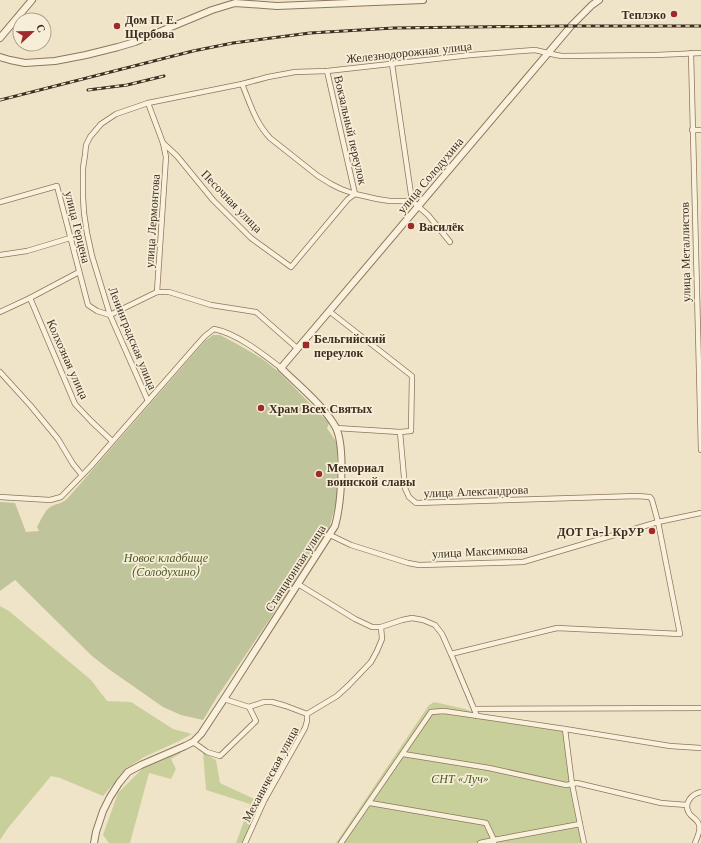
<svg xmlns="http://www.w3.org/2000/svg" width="701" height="843" font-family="'Libre Baskerville',serif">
	<rect width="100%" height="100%" fill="#f0e4c8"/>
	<g fill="#c9cf9b">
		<path d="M 0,606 L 9,611 L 91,680 L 107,701 L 131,702 L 173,729 L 192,734 L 177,742 L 144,757 L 127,768 L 103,796 L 60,778 L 51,776 L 8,828 L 0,840 Z"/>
		<path d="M 434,702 L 465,709 L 480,715 L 566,727 C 571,766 577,805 586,843 L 336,843 L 429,705 Z"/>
		<path d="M 180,751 L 181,753 L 171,759 L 176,769 L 171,779 L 149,773 L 130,843 L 109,843 L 103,835 L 118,793 L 143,768 Z"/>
		<path d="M 203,752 L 216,760 L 220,783 L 261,802 L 244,843 L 236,843 L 250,804 L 206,790 Z"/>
	</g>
	<path fill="#bfc49a" d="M 213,335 L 220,335 L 237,344 L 261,358 L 279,372 L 329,423 L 327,428 L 337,443 L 337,499 L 328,533 L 217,697 L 203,720 L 181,715 L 163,707 L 110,670 L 92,656 L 15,580 L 0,591 L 0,502 L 15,503 L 26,532 L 39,531 L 37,527 C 41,520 45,509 52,506 C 59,503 61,504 67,499 L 205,341 Z"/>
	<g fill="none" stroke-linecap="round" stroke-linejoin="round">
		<g stroke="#8d765c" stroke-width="6">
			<g id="minor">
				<path d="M 691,53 L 701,450"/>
				<path d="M 392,64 L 412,201"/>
				<path d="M 242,84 C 250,103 255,122 270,138 L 318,176 L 331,184 L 341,189 L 355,194 L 377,199 L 390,201 L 412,201"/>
				<path d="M 692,130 L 701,130"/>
				<path d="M 163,143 L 177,156 L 213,200 L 251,238 L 291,267 L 348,199 L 355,194 L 327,71"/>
				<path d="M 412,201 L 428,215 L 450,242"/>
				<path d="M 0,202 L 57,186 L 88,305 L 97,311 L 110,315 L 157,292 L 166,157 L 163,143 L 148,103"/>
				<path d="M 0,255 L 27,251 L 70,238"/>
				<path d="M 157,292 L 169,292 L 211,305 L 256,312 L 297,348"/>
				<path d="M 30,298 L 75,404 L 91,421 L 112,441"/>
				<path d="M 329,311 L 412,376 L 411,431 L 400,432"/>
				<path d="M 0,312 L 30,298 L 79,272"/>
				<path d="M 0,372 L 30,405 L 58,439 L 73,464 L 82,475"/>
				<path d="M 148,401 L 110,315 L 92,256 L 87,233 L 84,213 L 83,197 L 83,168 L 85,155 L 86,145 L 90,137 L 101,124 L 116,114 L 148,103 L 242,84 L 268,77 L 295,72 L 327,71 L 471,55 L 535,50 L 556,55 L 562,56 L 656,55 L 701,53"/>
				<path d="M 336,428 L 400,432 L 405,488 L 409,497 L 416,503 L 637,496 L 650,497 L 652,500 L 658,522 L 680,634 L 557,628 L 451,654"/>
				<path d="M 0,497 L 50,500 L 61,497 L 91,466 L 196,346 L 205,336 L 214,329 C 236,333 263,354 281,368"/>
				<path d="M 330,535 L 351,545 L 408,563 L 419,565 L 523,562 L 658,522 L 701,513"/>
				<path d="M 298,584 L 355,619 L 372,627 L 381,627 L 402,620 L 412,618 L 423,620 L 435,625 L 442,634 L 451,654 L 477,716"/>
				<path d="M 224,699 L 249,707 L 264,702 L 272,702 L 286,706 L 307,714"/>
				<path d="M 474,709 L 701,708"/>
				<path d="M 565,729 L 572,784 L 577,783 L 661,803 L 687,805"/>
				<path d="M 193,742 L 207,752 L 220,756 L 256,721 L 249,707"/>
				<path d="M 370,803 L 486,823 L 494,840 L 580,824 L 572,784 L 566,785 L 489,768 L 403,754"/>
				<path d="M 580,824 L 584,843"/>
				<path d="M 245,843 L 264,801 L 305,728 L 307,721 L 307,714 L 337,696 L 349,685 L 371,662 L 377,651 L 382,639 L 381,627"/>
				<path d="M 341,843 L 431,712 L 444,711 L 565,729 L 670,746 L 701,748"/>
				<path d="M 480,843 L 494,840 L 494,843"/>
				<path d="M 695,843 C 697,838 701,830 699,825 C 698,819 691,817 689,813 C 683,803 692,794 701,792"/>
			</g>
		</g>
		<g stroke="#8d765c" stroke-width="8">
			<g id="tertiary">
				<path d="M 0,38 L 32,0"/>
				<path d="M 0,57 L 10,60 L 25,63 L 55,61 L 86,55 L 118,47 L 135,42 L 212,10 L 235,3 L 277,6 L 423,0"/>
				<path d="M 94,843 L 96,832 L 103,811 L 110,797 L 119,783 L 128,772 L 141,765 L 185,746 L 193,742 L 201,734 L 224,699 L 335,526 C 341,505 346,445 335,426 C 323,405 298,385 281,368 L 571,26 L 592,5 L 599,0"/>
			</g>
		</g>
		<use href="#minor" stroke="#faf1dc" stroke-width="4.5"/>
		<use href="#tertiary" stroke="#faf1dc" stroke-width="6"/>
		<g stroke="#3d2e20" stroke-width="3">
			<g id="rail">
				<path d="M 88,90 L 127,85 L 164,76"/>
				<path d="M 0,100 L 193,51 L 233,43 L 310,33 L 394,28 L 562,26 L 701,26"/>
			</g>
		</g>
		<use href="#rail" stroke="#f7eed8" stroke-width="1.5" stroke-dasharray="4.5" stroke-linecap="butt"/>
	</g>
	<g fill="#9e2a2b" stroke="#f7eed8" stroke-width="1.5">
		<circle cx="674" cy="14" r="4"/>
		<circle cx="117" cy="26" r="4"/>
		<circle cx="411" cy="226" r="4"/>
		<rect x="302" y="341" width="8" height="8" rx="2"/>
		<circle cx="261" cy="408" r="4"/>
		<circle cx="319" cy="474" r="4"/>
		<circle cx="652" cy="531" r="4"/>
	</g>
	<g text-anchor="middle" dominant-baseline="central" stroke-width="3.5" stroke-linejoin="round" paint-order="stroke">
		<g font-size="12" font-weight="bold" fill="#3d2e20" stroke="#f7eed8" text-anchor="start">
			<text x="666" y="14" text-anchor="end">Теплэко</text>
			<text x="125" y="19">Дом П. Е.<tspan x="125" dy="14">Щербова</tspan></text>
			<text x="419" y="226">Василёк</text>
			<text x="314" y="338">Бельгийский<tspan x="314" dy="14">переулок</tspan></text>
			<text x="269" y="408">Храм Всех Святых</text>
			<text x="327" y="467">Мемориал<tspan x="327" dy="14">воинской славы</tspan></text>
			<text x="644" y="531" text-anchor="end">ДОТ Га-1 КрУР</text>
		</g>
		<g font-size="12" fill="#3d2e20" stroke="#f7eed8">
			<text transform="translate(409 52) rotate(-6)">Железнодорожная улица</text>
			<text transform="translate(351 130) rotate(77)">Вокзальный переулок</text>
			<text transform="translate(430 175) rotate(-50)">улица Солодухина</text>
			<text transform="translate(232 201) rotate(46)">Песочная улица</text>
			<text transform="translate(152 221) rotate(-86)">улица Лермонтова</text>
			<text transform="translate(78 227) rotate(76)">улица Герцена</text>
			<text transform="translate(685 252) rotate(-91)">улица Металлистов</text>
			<text transform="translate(133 338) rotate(68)">Ленинградская улица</text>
			<text transform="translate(68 359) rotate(66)">Колхозная улица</text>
			<text transform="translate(476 491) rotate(-2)">улица Александрова</text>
			<text transform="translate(480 551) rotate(-3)">улица Максимкова</text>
			<text transform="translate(295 568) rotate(-57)">Станционная улица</text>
			<text transform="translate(270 774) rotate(-62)">Механическая улица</text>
		</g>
		<g font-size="12" font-style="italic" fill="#4d5a26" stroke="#f7eed8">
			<text x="166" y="557">Новое кладбище<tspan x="166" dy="14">(Солодухино)</tspan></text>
			<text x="460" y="778">СНТ «Луч»</text>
		</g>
	</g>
	<g transform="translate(32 32) rotate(68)"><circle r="19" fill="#f7eed8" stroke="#ada18e"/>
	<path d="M0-3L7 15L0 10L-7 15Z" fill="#9e2a2b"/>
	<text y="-6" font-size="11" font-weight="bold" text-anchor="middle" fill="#3d2e20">С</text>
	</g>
</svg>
